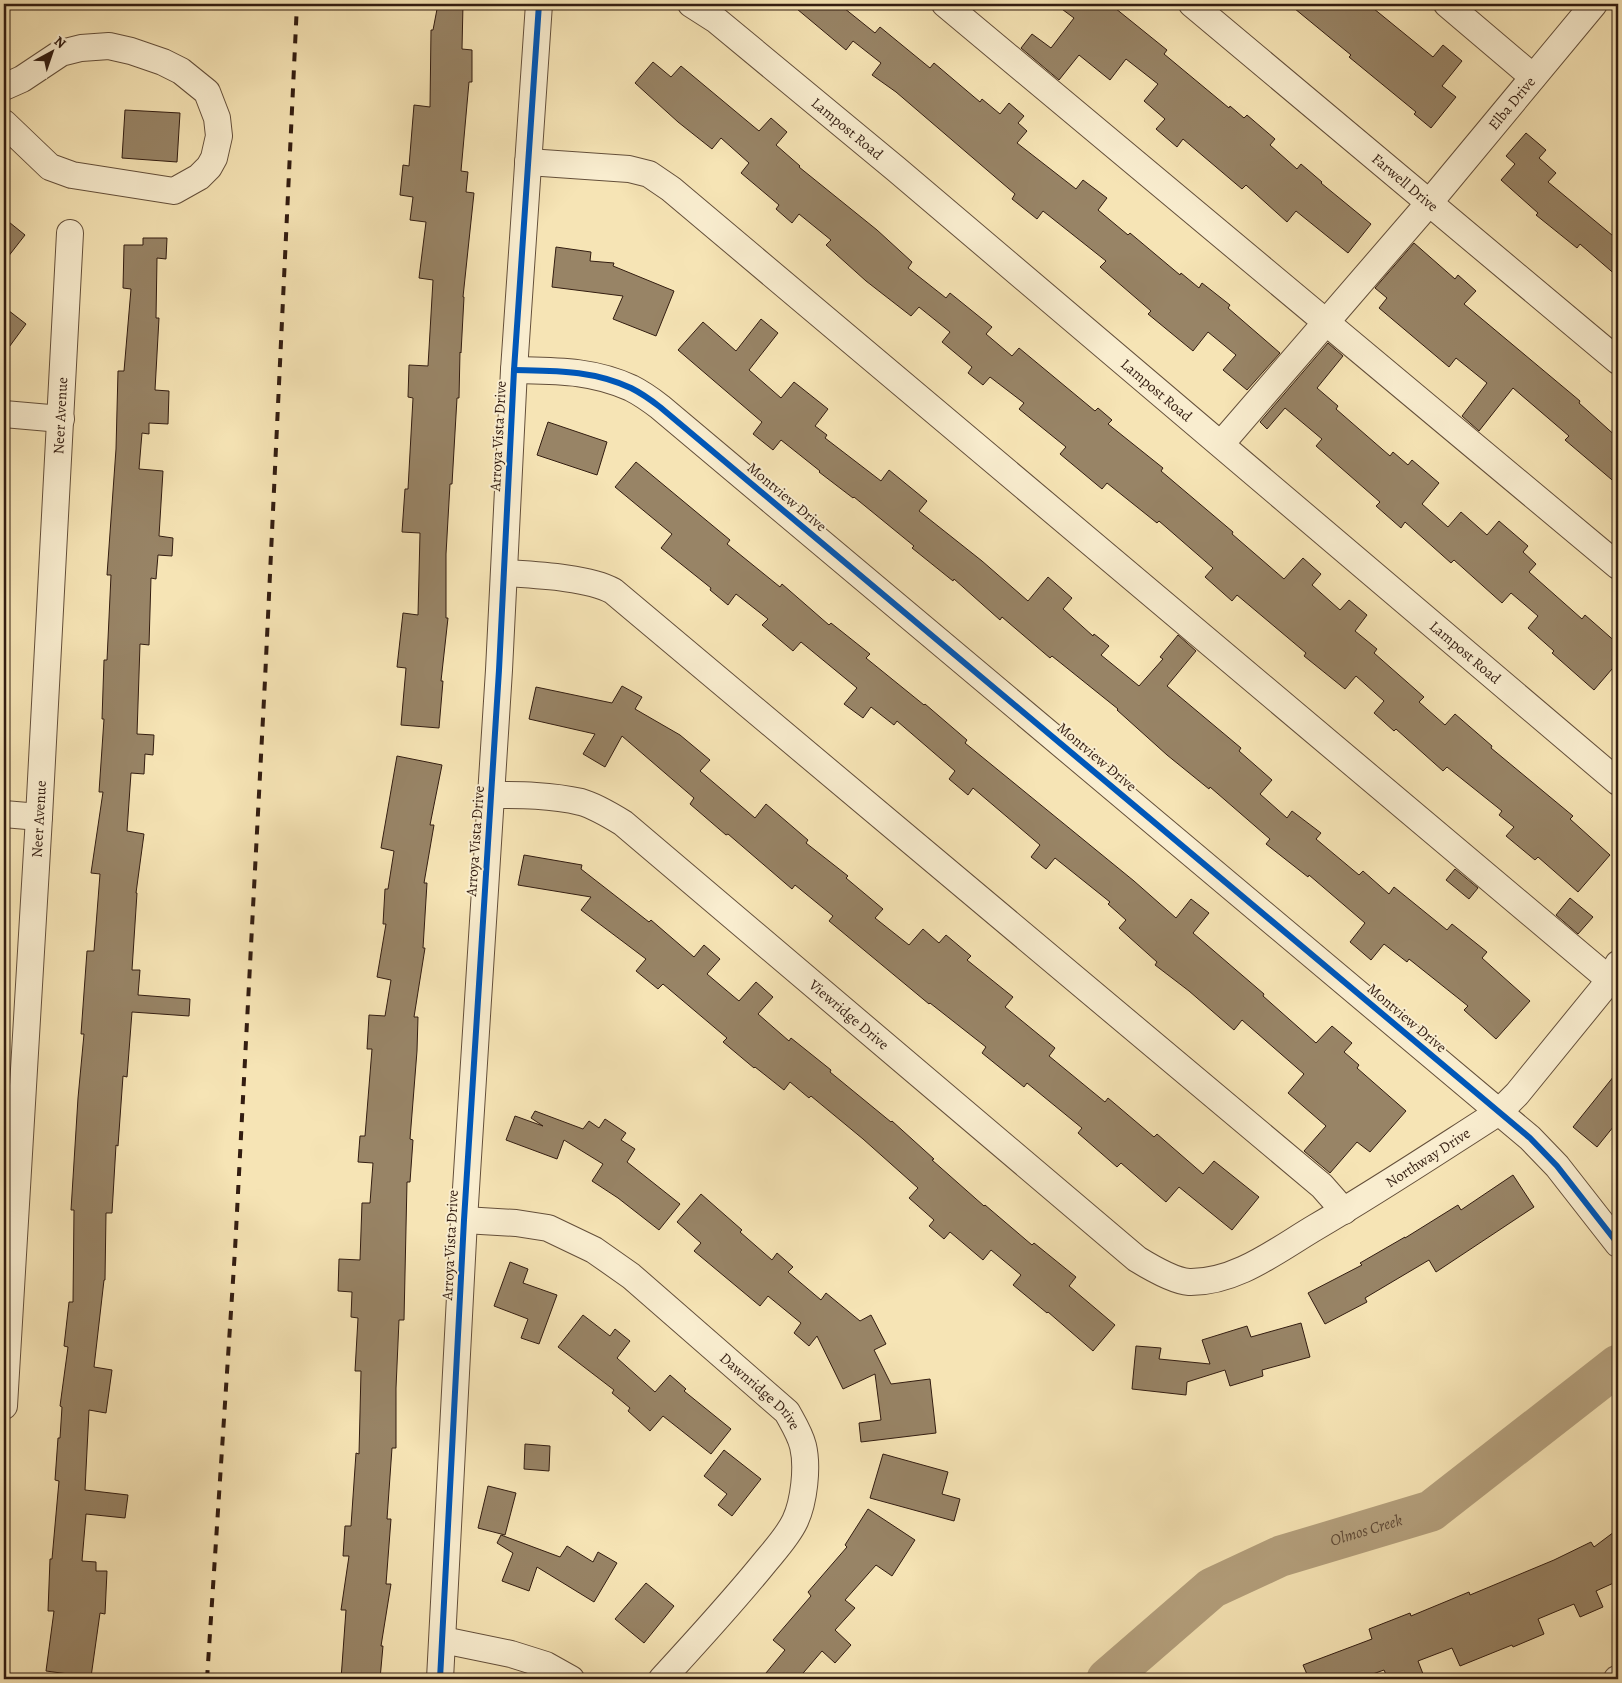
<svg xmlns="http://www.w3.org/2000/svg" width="1622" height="1683" font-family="Alegreya,serif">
	<rect width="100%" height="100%" fill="#f6e4b5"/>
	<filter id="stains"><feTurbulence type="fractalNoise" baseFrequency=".004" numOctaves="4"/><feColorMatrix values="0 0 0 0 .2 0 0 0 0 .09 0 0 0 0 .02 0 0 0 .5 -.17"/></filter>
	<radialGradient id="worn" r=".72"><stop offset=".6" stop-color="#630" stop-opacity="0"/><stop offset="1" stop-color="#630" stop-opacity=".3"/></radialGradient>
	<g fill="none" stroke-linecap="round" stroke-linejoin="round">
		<path stroke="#b4a07d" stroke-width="41" id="s1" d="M 1107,1679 L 1212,1588 L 1281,1556 L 1431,1511 L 1618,1365"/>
	</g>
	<g fill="#988466" stroke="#331d11">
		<path d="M 438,4 L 463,4 L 462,49 L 472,50 L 472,82 L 469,82 L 461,171 L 468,172 L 466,192 L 474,193 L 463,297 L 464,297 L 461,353 L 460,352 L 459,398 L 457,398 L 452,484 L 450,484 L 446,554 L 446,618 L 448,618 L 441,681 L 443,681 L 439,728 L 401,725 L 406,668 L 397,667 L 403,613 L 418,615 L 420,533 L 402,532 L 405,489 L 408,489 L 413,398 L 408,397 L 409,365 L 428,366 L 433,280 L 419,278 L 426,222 L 410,220 L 413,197 L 400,195 L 403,165 L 409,166 L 414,105 L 430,107 L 431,30 L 433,30 Z"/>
		<path d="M 791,4 L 839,4 L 875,33 L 880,27 L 930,68 L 934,63 L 980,102 L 982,99 L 1000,114 L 1009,103 L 1024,116 L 1018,123 L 1027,131 L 1017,143 L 1076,189 L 1083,180 L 1107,198 L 1098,210 L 1128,235 L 1130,233 L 1180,275 L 1181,273 L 1199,288 L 1202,283 L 1230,305 L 1228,308 L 1280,353 L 1247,390 L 1223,370 L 1236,355 L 1208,332 L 1193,351 L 1148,314 L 1151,311 L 1100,267 L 1106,261 L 1043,211 L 1037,219 L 1012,199 L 1015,194 L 896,92 L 872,75 L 881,63 L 853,41 L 846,50 Z"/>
		<path d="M 1055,4 L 1110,4 L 1167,50 L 1164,54 L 1229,108 L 1230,106 L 1244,118 L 1247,115 L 1275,139 L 1270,145 L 1297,169 L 1301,164 L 1322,182 L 1321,183 L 1371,224 L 1348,253 L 1296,211 L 1287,222 L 1246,185 L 1242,189 L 1183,139 L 1177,147 L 1156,129 L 1165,119 L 1144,101 L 1158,84 L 1126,59 L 1110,80 L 1079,55 L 1059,80 L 1021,48 L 1032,34 L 1051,48 L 1074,18 Z"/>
		<path d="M 1289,4 L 1368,4 L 1433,57 L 1443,45 L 1462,61 L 1442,86 L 1456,97 L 1431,128 L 1414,114 L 1416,112 L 1349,57 L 1351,55 Z"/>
		<path d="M 653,62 L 671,77 L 681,66 L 759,131 L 771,118 L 787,132 L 776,145 L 800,166 L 799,167 L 877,230 L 912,262 L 908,268 L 946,298 L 950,293 L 992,327 L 986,334 L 1012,356 L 1019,348 L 1095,411 L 1098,408 L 1112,420 L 1108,424 L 1163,468 L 1161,471 L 1233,532 L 1232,534 L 1284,579 L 1303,558 L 1321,574 L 1312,585 L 1340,610 L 1349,600 L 1367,615 L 1355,631 L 1377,649 L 1374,653 L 1424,697 L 1419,702 L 1445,725 L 1455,714 L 1492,746 L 1491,748 L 1573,816 L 1570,819 L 1610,855 L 1578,892 L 1538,857 L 1535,860 L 1506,836 L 1514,827 L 1499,815 L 1502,811 L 1447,767 L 1443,771 L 1396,729 L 1394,731 L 1374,713 L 1384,701 L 1356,676 L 1345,689 L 1304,656 L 1306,653 L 1237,595 L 1232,601 L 1205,577 L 1213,568 L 1159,521 L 1157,523 L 1107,483 L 1102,489 L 1060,454 L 1066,447 L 1019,409 L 1024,403 L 990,377 L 983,385 L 968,373 L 972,367 L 942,342 L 950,332 L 919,307 L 911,316 L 866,281 L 826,245 L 831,240 L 799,214 L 792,223 L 776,209 L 779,205 L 741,173 L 749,163 L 721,138 L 712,149 L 678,122 L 635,83 Z"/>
		<path d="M 125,110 L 180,113 L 177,162 L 122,158 Z"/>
		<path d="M 1526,133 L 1546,150 L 1539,158 L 1556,173 L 1548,182 L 1618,240 L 1618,277 L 1580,244 L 1577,248 L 1536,215 L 1538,213 L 1501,180 L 1515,164 L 1506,156 Z"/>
		<path d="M 4,218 L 25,235 L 4,262 Z"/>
		<path d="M 143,238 L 167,238 L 166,259 L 157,258 L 156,318 L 159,318 L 155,390 L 169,391 L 168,424 L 149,423 L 149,434 L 142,433 L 139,469 L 163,471 L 159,536 L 173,538 L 172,556 L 158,555 L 156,579 L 151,578 L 149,645 L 140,644 L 137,734 L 154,735 L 153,755 L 145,754 L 144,774 L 131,773 L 127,831 L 144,834 L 136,893 L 137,893 L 132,970 L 140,970 L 138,995 L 190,999 L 189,1016 L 132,1012 L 127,1077 L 123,1076 L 118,1146 L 116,1145 L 112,1213 L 106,1213 L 105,1280 L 104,1280 L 94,1367 L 112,1370 L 106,1413 L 89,1410 L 85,1490 L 128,1495 L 125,1518 L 86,1514 L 82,1561 L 96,1562 L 96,1571 L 107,1571 L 105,1614 L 100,1613 L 91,1677 L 46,1671 L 54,1611 L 48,1611 L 50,1559 L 52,1559 L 59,1481 L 55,1480 L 58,1438 L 60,1438 L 62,1407 L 60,1406 L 68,1347 L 64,1346 L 69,1302 L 73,1302 L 74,1210 L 71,1210 L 78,1098 L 84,1034 L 81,1034 L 87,951 L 94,951 L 100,874 L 91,873 L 103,792 L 99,792 L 104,719 L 102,719 L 104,660 L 107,660 L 111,575 L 107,575 L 116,449 L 118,371 L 124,371 L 131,289 L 123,288 L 124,245 L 143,245 Z"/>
		<path d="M 1414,243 L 1455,279 L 1458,275 L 1476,291 L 1464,304 L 1580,401 L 1579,403 L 1618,438 L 1618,485 L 1565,440 L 1569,436 L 1513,388 L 1479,431 L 1462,416 L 1487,383 L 1456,358 L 1449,367 L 1379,308 L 1387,298 L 1375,288 Z"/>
		<path d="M 556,247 L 591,252 L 590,261 L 614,263 L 613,266 L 674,291 L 656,336 L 613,319 L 623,296 L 552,287 Z"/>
		<path d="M 4,307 L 26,324 L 4,354 Z"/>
		<path d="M 761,319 L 778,333 L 749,370 L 781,398 L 794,382 L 828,409 L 815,426 L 827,435 L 825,438 L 881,481 L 889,470 L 927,501 L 919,511 L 982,561 L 1028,601 L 1048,577 L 1072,598 L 1063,609 L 1093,636 L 1094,634 L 1109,646 L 1101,655 L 1139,686 L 1163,659 L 1160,657 L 1178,635 L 1196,651 L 1167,686 L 1241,748 L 1239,751 L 1272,780 L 1260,794 L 1287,818 L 1292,811 L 1321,833 L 1316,839 L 1359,875 L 1363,871 L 1389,894 L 1394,887 L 1447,930 L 1452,924 L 1487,952 L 1482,958 L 1530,1001 L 1496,1039 L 1464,1010 L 1468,1006 L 1409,959 L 1407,962 L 1384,944 L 1371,960 L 1350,942 L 1365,923 L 1309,875 L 1308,877 L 1266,844 L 1270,839 L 1210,787 L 1209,789 L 1167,755 L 1117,710 L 1118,709 L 1052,656 L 1050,658 L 1002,617 L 1000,620 L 954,579 L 953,581 L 912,548 L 914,546 L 854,497 L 853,498 L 819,472 L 820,471 L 781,440 L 773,450 L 753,434 L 762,422 L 678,350 L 703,322 L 736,351 Z"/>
		<path d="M 1328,343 L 1343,356 L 1317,388 L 1338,406 L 1336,409 L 1390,456 L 1393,452 L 1408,465 L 1412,460 L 1439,483 L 1422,504 L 1448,527 L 1461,512 L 1487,535 L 1499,521 L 1528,546 L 1523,552 L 1536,564 L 1529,572 L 1582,619 L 1585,615 L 1618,644 L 1618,662 L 1594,690 L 1552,653 L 1554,651 L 1528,628 L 1538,616 L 1511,593 L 1502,603 L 1454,560 L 1451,563 L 1405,522 L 1401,528 L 1376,506 L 1380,502 L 1316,446 L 1322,439 L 1285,408 L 1267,429 L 1260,422 Z"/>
		<path d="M 548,422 L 607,442 L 597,475 L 537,455 Z"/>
		<path d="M 636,462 L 730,540 L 727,544 L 780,587 L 782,584 L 829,625 L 831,623 L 870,654 L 866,658 L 924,705 L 925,704 L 967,740 L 965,743 L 1134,881 L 1176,918 L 1191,899 L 1209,913 L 1193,933 L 1264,994 L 1263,996 L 1316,1043 L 1332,1026 L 1352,1043 L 1344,1052 L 1359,1065 L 1357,1068 L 1406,1111 L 1370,1152 L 1357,1142 L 1330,1173 L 1304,1151 L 1326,1126 L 1288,1093 L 1304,1074 L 1242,1020 L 1234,1030 L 1189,991 L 1155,965 L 1157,962 L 1119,928 L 1126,920 L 1108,904 L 1110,902 L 1055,858 L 1046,869 L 1031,857 L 1040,845 L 973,788 L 968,795 L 949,779 L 955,771 L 897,721 L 894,725 L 871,707 L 863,718 L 844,704 L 857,688 L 801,642 L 793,651 L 762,625 L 768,619 L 736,594 L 728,605 L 710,590 L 711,588 L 661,548 L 672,534 L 615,487 Z"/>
		<path d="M 622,686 L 642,697 L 635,709 L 680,735 L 710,760 L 700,771 L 755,818 L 766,804 L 808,840 L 806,843 L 848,876 L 846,878 L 883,909 L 875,918 L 909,945 L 923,929 L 939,943 L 946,935 L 971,956 L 967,960 L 1013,997 L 1005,1007 L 1055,1048 L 1049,1056 L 1105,1102 L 1108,1098 L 1154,1137 L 1157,1134 L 1203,1174 L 1214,1161 L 1259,1197 L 1232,1230 L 1179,1187 L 1166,1202 L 1121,1163 L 1117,1167 L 1078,1133 L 1082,1128 L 1027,1083 L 1024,1087 L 982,1053 L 986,1047 L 930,1003 L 929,1004 L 829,921 L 833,916 L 795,885 L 792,889 L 728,834 L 726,835 L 690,804 L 694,798 L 622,736 L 605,767 L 583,754 L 595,734 L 529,719 L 536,687 L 612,703 Z"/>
		<path d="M 397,756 L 442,765 L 430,825 L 434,825 L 424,883 L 427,883 L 423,948 L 425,948 L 414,1017 L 418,1017 L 417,1051 L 410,1139 L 413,1140 L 410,1182 L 407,1182 L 404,1320 L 399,1320 L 396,1388 L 396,1448 L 392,1448 L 387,1519 L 391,1519 L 386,1584 L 391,1584 L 381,1646 L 383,1646 L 380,1679 L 341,1679 L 346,1610 L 341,1610 L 349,1556 L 343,1556 L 345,1526 L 351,1526 L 356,1453 L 359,1454 L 361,1371 L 355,1371 L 358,1318 L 351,1317 L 352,1292 L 338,1291 L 339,1259 L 360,1260 L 362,1203 L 370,1203 L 373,1163 L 358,1162 L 360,1136 L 365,1136 L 372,1049 L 367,1049 L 369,1015 L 385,1016 L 391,980 L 377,977 L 386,924 L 383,924 L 385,889 L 388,889 L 394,851 L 381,848 Z"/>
		<path d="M 524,855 L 582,865 L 581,869 L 649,922 L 651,920 L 694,957 L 704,945 L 720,959 L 707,974 L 739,1001 L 756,982 L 773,997 L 758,1014 L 789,1041 L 791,1038 L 831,1070 L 830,1072 L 891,1122 L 892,1121 L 934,1159 L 932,1160 L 984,1206 L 985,1205 L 1032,1245 L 1034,1243 L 1076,1277 L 1069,1286 L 1115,1325 L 1093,1351 L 1048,1312 L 1047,1313 L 1013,1285 L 1021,1275 L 991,1250 L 983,1260 L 950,1232 L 944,1239 L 929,1226 L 934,1220 L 909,1198 L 918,1188 L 863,1139 L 811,1096 L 809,1098 L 790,1082 L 784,1090 L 755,1067 L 754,1068 L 723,1042 L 727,1038 L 663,984 L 658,989 L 636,971 L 646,959 L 581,910 L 591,897 L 518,885 Z"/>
		<path d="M 1455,869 L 1478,888 L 1469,899 L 1446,880 Z"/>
		<path d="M 1570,898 L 1593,917 L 1578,934 L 1556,915 Z"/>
		<path d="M 1618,1071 L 1618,1121 L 1597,1147 L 1573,1127 Z"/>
		<path d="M 535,1111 L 583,1129 L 589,1121 L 599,1128 L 605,1119 L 626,1133 L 621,1140 L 635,1149 L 627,1162 L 680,1204 L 659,1230 L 618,1198 L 592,1181 L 603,1164 L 564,1140 L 557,1159 L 506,1140 L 515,1116 L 543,1126 L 531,1118 Z"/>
		<path d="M 1513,1175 L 1534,1207 L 1436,1272 L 1429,1260 L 1365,1298 L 1367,1302 L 1325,1324 L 1308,1293 L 1362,1265 L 1360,1263 L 1405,1237 L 1405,1238 L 1458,1205 L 1461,1210 Z"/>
		<path d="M 701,1194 L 742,1230 L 740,1232 L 772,1260 L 777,1253 L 793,1267 L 788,1272 L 821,1300 L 826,1293 L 860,1321 L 871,1315 L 886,1344 L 874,1350 L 891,1384 L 930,1379 L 936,1433 L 861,1442 L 859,1423 L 881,1420 L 875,1374 L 843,1389 L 817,1336 L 809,1346 L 794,1333 L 801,1323 L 768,1296 L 760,1306 L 694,1251 L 701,1243 L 677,1222 Z"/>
		<path d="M 510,1262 L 528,1269 L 523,1283 L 557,1295 L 539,1344 L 521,1338 L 528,1319 L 494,1306 Z"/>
		<path d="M 583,1315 L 610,1336 L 615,1329 L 630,1341 L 617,1358 L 655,1392 L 670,1375 L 686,1389 L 684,1391 L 731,1429 L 711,1454 L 663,1416 L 650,1431 L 628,1411 L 630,1408 L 612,1393 L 614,1390 L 558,1347 Z"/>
		<path d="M 1301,1323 L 1310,1357 L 1262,1370 L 1263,1376 L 1230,1386 L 1225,1370 L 1187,1382 L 1186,1395 L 1132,1389 L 1136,1346 L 1161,1348 L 1159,1359 L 1210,1364 L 1202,1340 L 1247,1326 L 1251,1337 Z"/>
		<path d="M 525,1444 L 550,1446 L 549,1471 L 524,1469 Z"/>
		<path d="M 724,1450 L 761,1479 L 732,1516 L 718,1505 L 727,1494 L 704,1476 Z"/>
		<path d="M 883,1454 L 948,1472 L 942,1494 L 960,1499 L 954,1521 L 870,1498 Z"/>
		<path d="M 488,1486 L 516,1493 L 505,1535 L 478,1528 Z"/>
		<path d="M 868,1509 L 915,1540 L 892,1576 L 876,1565 L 845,1600 L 855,1608 L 835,1630 L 851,1645 L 835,1663 L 822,1651 L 798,1679 L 761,1679 L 785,1650 L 773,1640 L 811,1596 L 808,1592 L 847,1547 L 845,1545 Z"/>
		<path d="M 1618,1529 L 1618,1581 L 1596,1591 L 1603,1607 L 1580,1617 L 1574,1604 L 1538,1619 L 1544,1634 L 1513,1647 L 1512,1645 L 1460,1666 L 1452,1648 L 1418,1661 L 1425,1679 L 1388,1679 L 1384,1670 L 1359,1679 L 1309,1679 L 1303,1665 L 1372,1639 L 1369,1629 L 1410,1613 L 1411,1616 L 1469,1592 L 1470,1595 L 1554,1560 L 1591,1542 L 1594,1547 Z"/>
		<path d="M 501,1535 L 560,1557 L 567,1546 L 593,1562 L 598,1552 L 617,1563 L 594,1602 L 537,1567 L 529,1591 L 502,1581 L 513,1553 L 497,1543 Z"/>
		<path d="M 646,1583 L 674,1606 L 644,1643 L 615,1619 Z"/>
	</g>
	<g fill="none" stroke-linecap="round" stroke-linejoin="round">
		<g stroke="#644f3a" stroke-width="28">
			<g id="minor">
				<path id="s2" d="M 691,4 L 716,20 L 896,169 L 1618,782"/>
				<path d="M 945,4 L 1618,566"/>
				<path id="s3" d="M 1192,4 L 1618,361"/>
				<path d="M 1447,4 L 1533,77"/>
				<path d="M 4,87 L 22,79 L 61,53 L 81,48 L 109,46 L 131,51 L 163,62 L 181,71 L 207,92 L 217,118 L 219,136 L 214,158 L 209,167 L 199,177 L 174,191 L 72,175 L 50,167 L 4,123"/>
				<path d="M 528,162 L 629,169 L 649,174 L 671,189 L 1610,980"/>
				<path d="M 514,370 C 556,371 592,370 631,388 C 641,393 651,400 660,407 L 1530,1138 L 1557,1166 L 1618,1244"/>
				<path d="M 4,414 L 61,419"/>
				<path id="s4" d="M 1221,444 L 1429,203 L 1594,4"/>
				<path d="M 504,573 C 534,575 588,577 613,591 L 1322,1186 L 1344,1211"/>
				<path id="s5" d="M 491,795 C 521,795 551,795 581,802 C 595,806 610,815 623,823 L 1137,1259 C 1150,1267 1174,1281 1189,1282 C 1236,1283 1277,1250 1316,1227 C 1378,1191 1438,1151 1499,1112 L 1517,1094 L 1609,981 L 1618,964"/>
				<path d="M 4,814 L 39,817"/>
				<path id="s6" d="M 464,1220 L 516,1223 L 548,1228 L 594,1250 L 631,1276 L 787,1412 C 793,1423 800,1434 803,1446 C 808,1467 804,1502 795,1521 C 787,1538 772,1553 761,1567 C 729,1606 696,1642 662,1679"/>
				<path id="s7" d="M 4,1406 L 39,817 L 70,233"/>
				<path d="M 443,1640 L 511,1654 L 546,1665 L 571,1679"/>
				<path d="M 440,1679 L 464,1220 L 499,670 L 514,370 L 539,4"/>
				<path d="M 1617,1679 L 1618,1679"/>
			</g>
		</g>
		<use href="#minor" stroke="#f9edcf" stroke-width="26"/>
		<path stroke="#331d11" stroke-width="4" stroke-dasharray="9 9" stroke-linecap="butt" d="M 207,1679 L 235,1250 L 265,680 L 297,4"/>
		<g stroke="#f9edcf" stroke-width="9">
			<g id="cycleway">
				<path d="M 514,370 C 556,371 592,370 631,388 C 641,393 651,400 660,407 L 1530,1138 L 1557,1166 L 1618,1244"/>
				<path d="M 440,1679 L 464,1220 L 499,670 L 514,370 L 539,4"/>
			</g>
		</g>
		<use href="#cycleway" stroke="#0057b8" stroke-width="6"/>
	</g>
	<g text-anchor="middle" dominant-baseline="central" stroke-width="4" stroke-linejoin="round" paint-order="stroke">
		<g font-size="15" fill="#331d11" stroke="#f9edcf">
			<text stroke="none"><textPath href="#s4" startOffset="448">Elba Drive</textPath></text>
			<text stroke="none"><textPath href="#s2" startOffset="200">Lampost Road</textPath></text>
			<text stroke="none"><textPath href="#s3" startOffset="278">Farwell Drive</textPath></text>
			<text stroke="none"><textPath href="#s2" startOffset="605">Lampost Road</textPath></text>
			<text stroke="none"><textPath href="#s7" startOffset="992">Neer Avenue</textPath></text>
			<text transform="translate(498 436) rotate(-87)">Arroya Vista Drive</text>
			<text transform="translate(787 497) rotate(40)">Montview Drive</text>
			<text stroke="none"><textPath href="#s2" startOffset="1010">Lampost Road</textPath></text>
			<text transform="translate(1097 757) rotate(40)">Montview Drive</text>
			<text stroke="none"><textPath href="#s7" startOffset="588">Neer Avenue</textPath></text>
			<text transform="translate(475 841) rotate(-86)">Arroya Vista Drive</text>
			<text stroke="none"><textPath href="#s5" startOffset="434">Viewridge Drive</textPath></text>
			<text transform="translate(1407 1018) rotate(40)">Montview Drive</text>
			<text stroke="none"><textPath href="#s5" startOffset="1141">Northway Drive</textPath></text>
			<text transform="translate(450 1245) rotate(-87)">Arroya Vista Drive</text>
			<text stroke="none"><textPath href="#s6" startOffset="354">Dawnridge Drive</textPath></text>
		</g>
		<g font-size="16" font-style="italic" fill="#604b37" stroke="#f9edcf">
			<text stroke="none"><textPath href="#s1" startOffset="304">Olmos Creek</textPath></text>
		</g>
	</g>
	<rect width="1622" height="1683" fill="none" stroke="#f6e4b5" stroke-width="20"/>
	<rect x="5" y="5" width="1612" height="1673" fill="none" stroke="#331d11" stroke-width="2.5"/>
	<rect x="10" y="10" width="1602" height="1663" fill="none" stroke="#331d11"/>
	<g transform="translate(52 52) rotate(40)" stroke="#f9edcf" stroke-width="4" paint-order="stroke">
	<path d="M0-4L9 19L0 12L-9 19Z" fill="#331d11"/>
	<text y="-8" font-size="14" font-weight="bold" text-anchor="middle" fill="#331d11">N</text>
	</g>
	<rect width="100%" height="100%" filter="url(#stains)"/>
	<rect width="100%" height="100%" fill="url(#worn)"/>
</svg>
